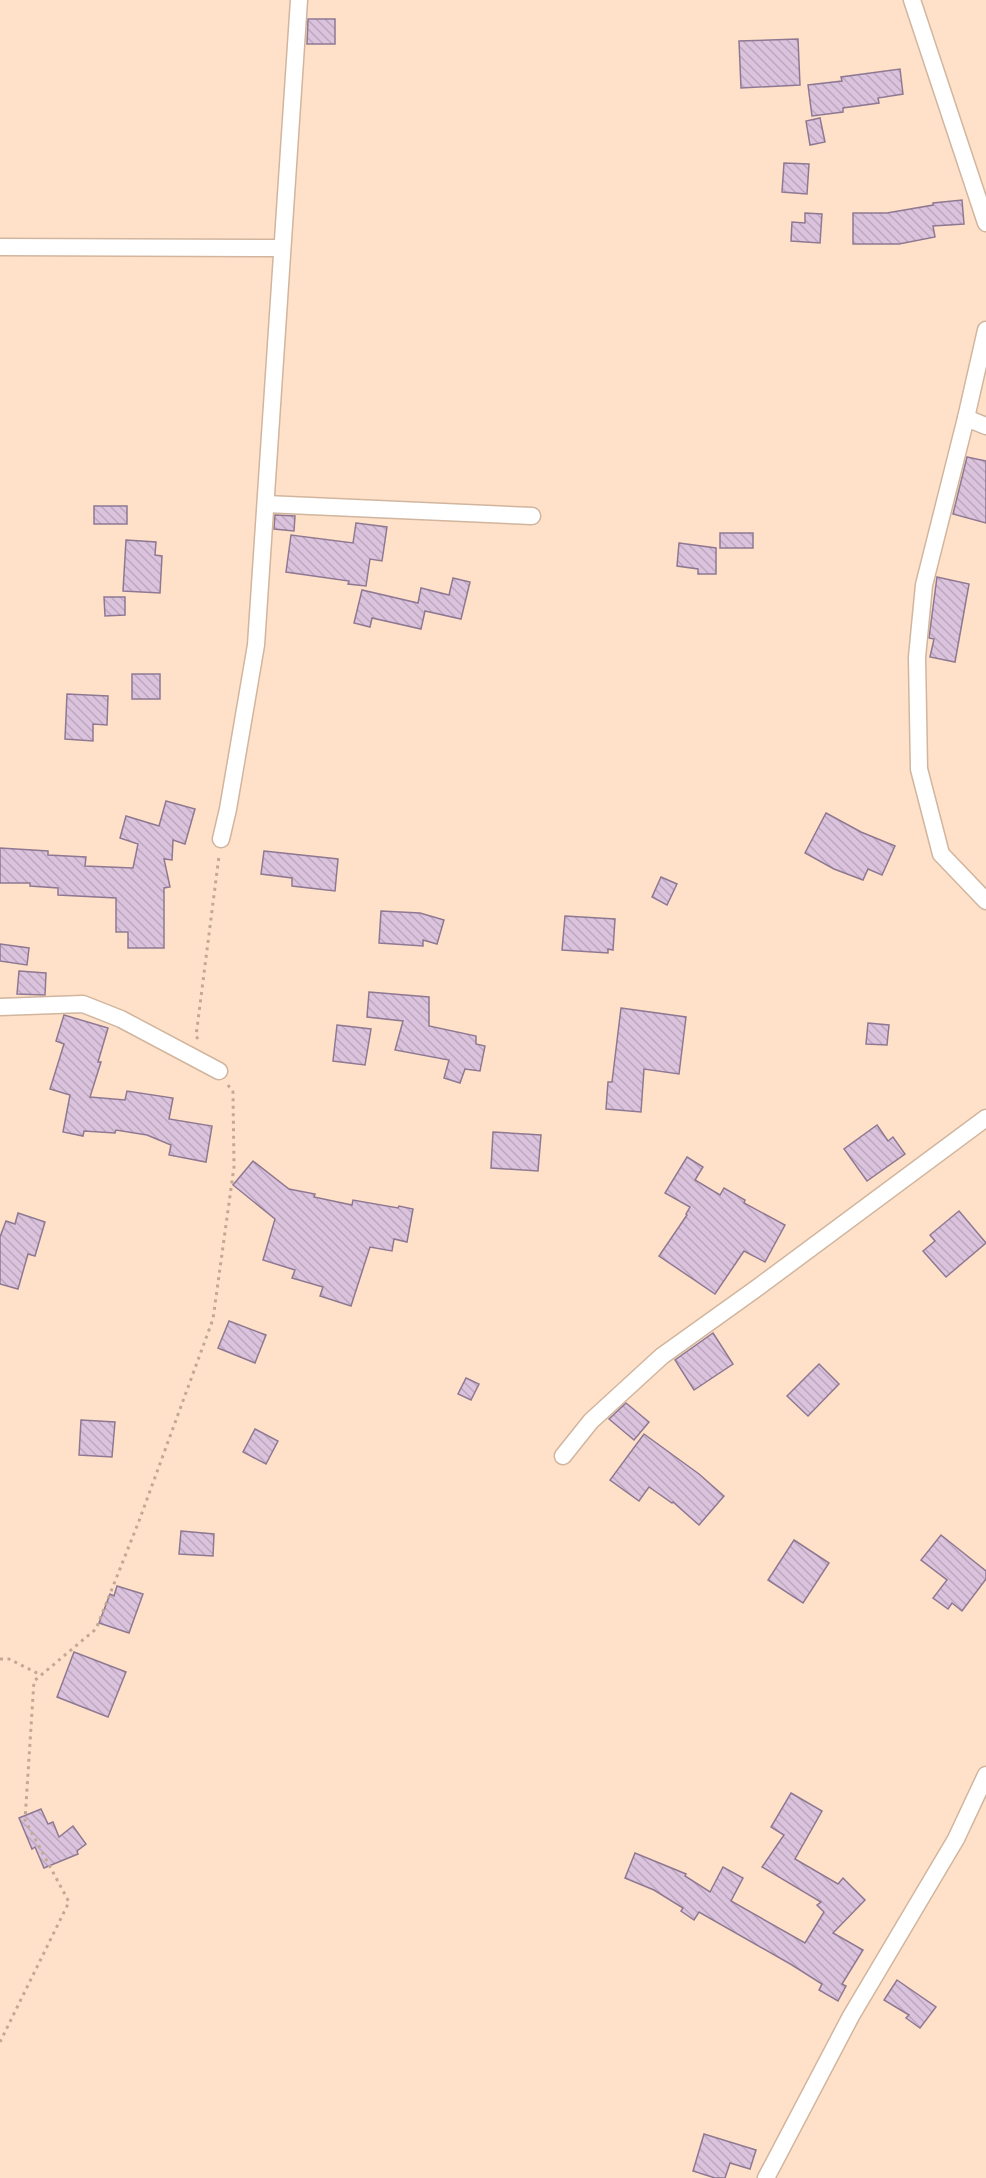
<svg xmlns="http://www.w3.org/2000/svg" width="986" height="2178" font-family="'Open Sans',sans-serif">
	<defs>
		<pattern id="building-back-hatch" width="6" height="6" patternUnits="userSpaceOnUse" patternTransform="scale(1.5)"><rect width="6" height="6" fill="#dbc3de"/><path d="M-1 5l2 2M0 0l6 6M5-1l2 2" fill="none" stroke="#bca8be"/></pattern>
	</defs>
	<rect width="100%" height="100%" fill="#ffe1c9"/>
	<g fill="url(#building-back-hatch)" stroke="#8f7992" stroke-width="1.5">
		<path d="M 308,19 L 335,19 L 335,44 L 307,44 Z"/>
		<path d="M 798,39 L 800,85 L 741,88 L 739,41 Z"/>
		<path d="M 900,69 L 903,94 L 878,98 L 879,103 L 843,108 L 843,112 L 812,116 L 808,85 L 842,81 L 841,77 Z"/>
		<path d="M 820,118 L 825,142 L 810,145 L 806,121 Z"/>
		<path d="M 784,163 L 809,164 L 807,194 L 782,192 Z"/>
		<path d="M 962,200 L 964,224 L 933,226 L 935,237 L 899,244 L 853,244 L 853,213 L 887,213 L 933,205 L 933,203 Z"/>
		<path d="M 805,213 L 822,214 L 820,243 L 791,241 L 792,222 L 805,223 Z"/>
		<path d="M 967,457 L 986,461 L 986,523 L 953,514 Z"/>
		<rect x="94" y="506" width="33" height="18"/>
		<path d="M 275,515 L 295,516 L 294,531 L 274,529 Z"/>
		<path d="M 356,523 L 387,527 L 382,561 L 370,559 L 366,586 L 348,584 L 349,581 L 286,572 L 291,535 L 353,543 Z"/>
		<rect x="720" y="533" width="33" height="15"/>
		<path d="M 126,540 L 156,542 L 155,555 L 162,556 L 160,593 L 123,591 Z"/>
		<path d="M 679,543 L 716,548 L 716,574 L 698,574 L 698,569 L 677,566 Z"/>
		<path d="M 937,577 L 969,584 L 955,662 L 930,657 L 934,639 L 929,638 Z"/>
		<path d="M 453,578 L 470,582 L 461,619 L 425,611 L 421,629 L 372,618 L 370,627 L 354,623 L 362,590 L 418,603 L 421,588 L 449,595 Z"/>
		<path d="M 104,597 L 125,597 L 125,615 L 105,616 Z"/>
		<rect x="132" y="674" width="28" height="25"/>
		<path d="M 67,694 L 108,696 L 107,725 L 93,724 L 93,741 L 65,739 Z"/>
		<path d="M 166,801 L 195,809 L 185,844 L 173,840 L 172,860 L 164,859 L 170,887 L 164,888 L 164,948 L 128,948 L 128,932 L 116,932 L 116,898 L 58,895 L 58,888 L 30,886 L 30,883 L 0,883 L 0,848 L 48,851 L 48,855 L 86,857 L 85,866 L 133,868 L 138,844 L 120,838 L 126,816 L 159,826 Z"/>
		<path d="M 826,813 L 861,832 L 895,846 L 882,875 L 868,869 L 863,880 L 834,869 L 805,853 Z"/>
		<path d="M 264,851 L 338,859 L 335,891 L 292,886 L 292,878 L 261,874 Z"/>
		<path d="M 661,877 L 677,884 L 667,905 L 652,897 Z"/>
		<path d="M 381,911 L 420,913 L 444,920 L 437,944 L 423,940 L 423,946 L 379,943 Z"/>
		<path d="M 565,916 L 615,919 L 613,950 L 608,949 L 608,953 L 562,950 Z"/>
		<path d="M 0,944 L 29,948 L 27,965 L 0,961 Z"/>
		<path d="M 19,971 L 46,973 L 45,995 L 17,994 Z"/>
		<path d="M 369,992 L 429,997 L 429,1026 L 476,1036 L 476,1044 L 485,1046 L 480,1071 L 465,1069 L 460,1083 L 444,1078 L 449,1060 L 395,1050 L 403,1021 L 367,1017 Z"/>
		<path d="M 621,1008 L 686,1017 L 679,1074 L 644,1069 L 641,1112 L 606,1109 L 608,1082 L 612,1082 Z"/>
		<path d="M 64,1015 L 108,1028 L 98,1062 L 101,1062 L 90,1097 L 125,1100 L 127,1091 L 173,1098 L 169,1119 L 212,1126 L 206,1162 L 169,1155 L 171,1145 L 147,1135 L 116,1130 L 115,1133 L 84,1131 L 83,1136 L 63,1132 L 70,1095 L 50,1089 L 64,1044 L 56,1041 Z"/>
		<path d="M 868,1023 L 889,1025 L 887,1045 L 866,1044 Z"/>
		<path d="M 337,1025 L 371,1029 L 365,1065 L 333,1061 Z"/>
		<path d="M 877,1125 L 888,1141 L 893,1137 L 905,1154 L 867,1181 L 844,1149 Z"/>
		<path d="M 493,1132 L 541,1135 L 538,1171 L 491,1168 Z"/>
		<path d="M 687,1157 L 703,1167 L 695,1180 L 720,1195 L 724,1188 L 745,1200 L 744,1203 L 785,1225 L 765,1262 L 744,1251 L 715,1294 L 659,1256 L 687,1215 L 686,1214 L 690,1207 L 665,1193 Z"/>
		<path d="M 253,1161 L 289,1189 L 315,1194 L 314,1197 L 352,1205 L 353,1200 L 398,1208 L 399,1206 L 413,1209 L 407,1242 L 394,1239 L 392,1251 L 370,1247 L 351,1306 L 320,1296 L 323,1287 L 292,1278 L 295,1270 L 263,1260 L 275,1219 L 233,1185 Z"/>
		<path d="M 959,1211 L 986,1243 L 946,1277 L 923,1251 L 935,1241 L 930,1235 Z"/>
		<path d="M 18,1213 L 45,1222 L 35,1256 L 28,1254 L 18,1289 L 0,1284 L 0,1237 L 6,1221 L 15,1224 Z"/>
		<path d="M 229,1321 L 266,1335 L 255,1363 L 218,1348 Z"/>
		<path d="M 713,1333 L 733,1364 L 694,1390 L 675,1360 Z"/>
		<path d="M 819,1364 L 839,1384 L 808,1416 L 787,1396 Z"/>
		<path d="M 466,1378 L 479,1384 L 471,1400 L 458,1394 Z"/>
		<path d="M 626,1403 L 649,1422 L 634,1440 L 609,1419 Z"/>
		<path d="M 81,1420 L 115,1422 L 112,1457 L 79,1455 Z"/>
		<path d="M 255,1429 L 278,1441 L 266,1464 L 243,1452 Z"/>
		<path d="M 644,1434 L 699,1474 L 724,1496 L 699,1525 L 673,1502 L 672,1503 L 649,1487 L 639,1501 L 610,1480 Z"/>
		<path d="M 181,1531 L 214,1534 L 213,1556 L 179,1554 Z"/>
		<path d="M 941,1535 L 986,1571 L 986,1579 L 962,1611 L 952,1603 L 948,1609 L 933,1598 L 947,1580 L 921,1560 Z"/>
		<path d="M 794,1540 L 829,1563 L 803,1603 L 768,1580 Z"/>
		<path d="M 117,1586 L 143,1594 L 129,1633 L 99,1623 L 110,1594 L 114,1596 Z"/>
		<path d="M 74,1652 L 126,1672 L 108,1717 L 57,1697 Z"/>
		<path d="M 791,1793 L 822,1811 L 795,1859 L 838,1884 L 843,1878 L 865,1900 L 833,1933 L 863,1950 L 842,1984 L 846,1986 L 838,2001 L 819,1990 L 822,1984 L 792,1965 L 699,1912 L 694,1920 L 681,1911 L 683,1908 L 654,1890 L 625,1878 L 635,1853 L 686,1874 L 685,1876 L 710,1892 L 723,1867 L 743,1878 L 731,1901 L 805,1943 L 824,1912 L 817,1905 L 821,1902 L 762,1867 L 784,1835 L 771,1827 Z"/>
		<path d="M 41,1809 L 48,1824 L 53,1822 L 59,1837 L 73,1826 L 86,1844 L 77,1851 L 78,1854 L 44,1868 L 35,1847 L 32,1849 L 19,1818 Z"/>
		<path d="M 897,1980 L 936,2007 L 920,2028 L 906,2018 L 909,2015 L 884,2000 Z"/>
		<path d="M 704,2134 L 756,2150 L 750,2169 L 730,2163 L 725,2178 L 715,2178 L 693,2171 Z"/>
	</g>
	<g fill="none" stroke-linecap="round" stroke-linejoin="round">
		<g stroke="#d1b59e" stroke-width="19">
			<g id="street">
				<path d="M 912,0 L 986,223"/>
				<path d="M 0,247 L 282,248"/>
				<path d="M 986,330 L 966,418 L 924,585 L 917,657 L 919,769 L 941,854 L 986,901"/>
				<path d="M 966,418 L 986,426"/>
				<path d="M 266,504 L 532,516"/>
				<path d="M 221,839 L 228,809 L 256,645 L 299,0"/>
				<path d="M 0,1007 L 83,1004 L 121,1019 L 219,1071"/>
				<path d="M 563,1456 L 591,1421 L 662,1356 L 757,1288 L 986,1118"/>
				<path d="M 766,2178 L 851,2016 L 956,1839 L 986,1775"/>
			</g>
		</g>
		<g stroke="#c1a995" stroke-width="3" stroke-dasharray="3 4.5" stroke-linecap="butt">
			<path d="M 198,1039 L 196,1036 L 219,856"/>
			<path d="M 0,1659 L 9,1659 L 41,1675"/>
			<path d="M 0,2042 L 69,1902 L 25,1820 L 34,1681 L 96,1629 L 139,1521 L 213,1319 L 234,1167 L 233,1092 L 228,1085"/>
		</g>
		<use href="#street" stroke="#fff" stroke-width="16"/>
	</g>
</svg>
